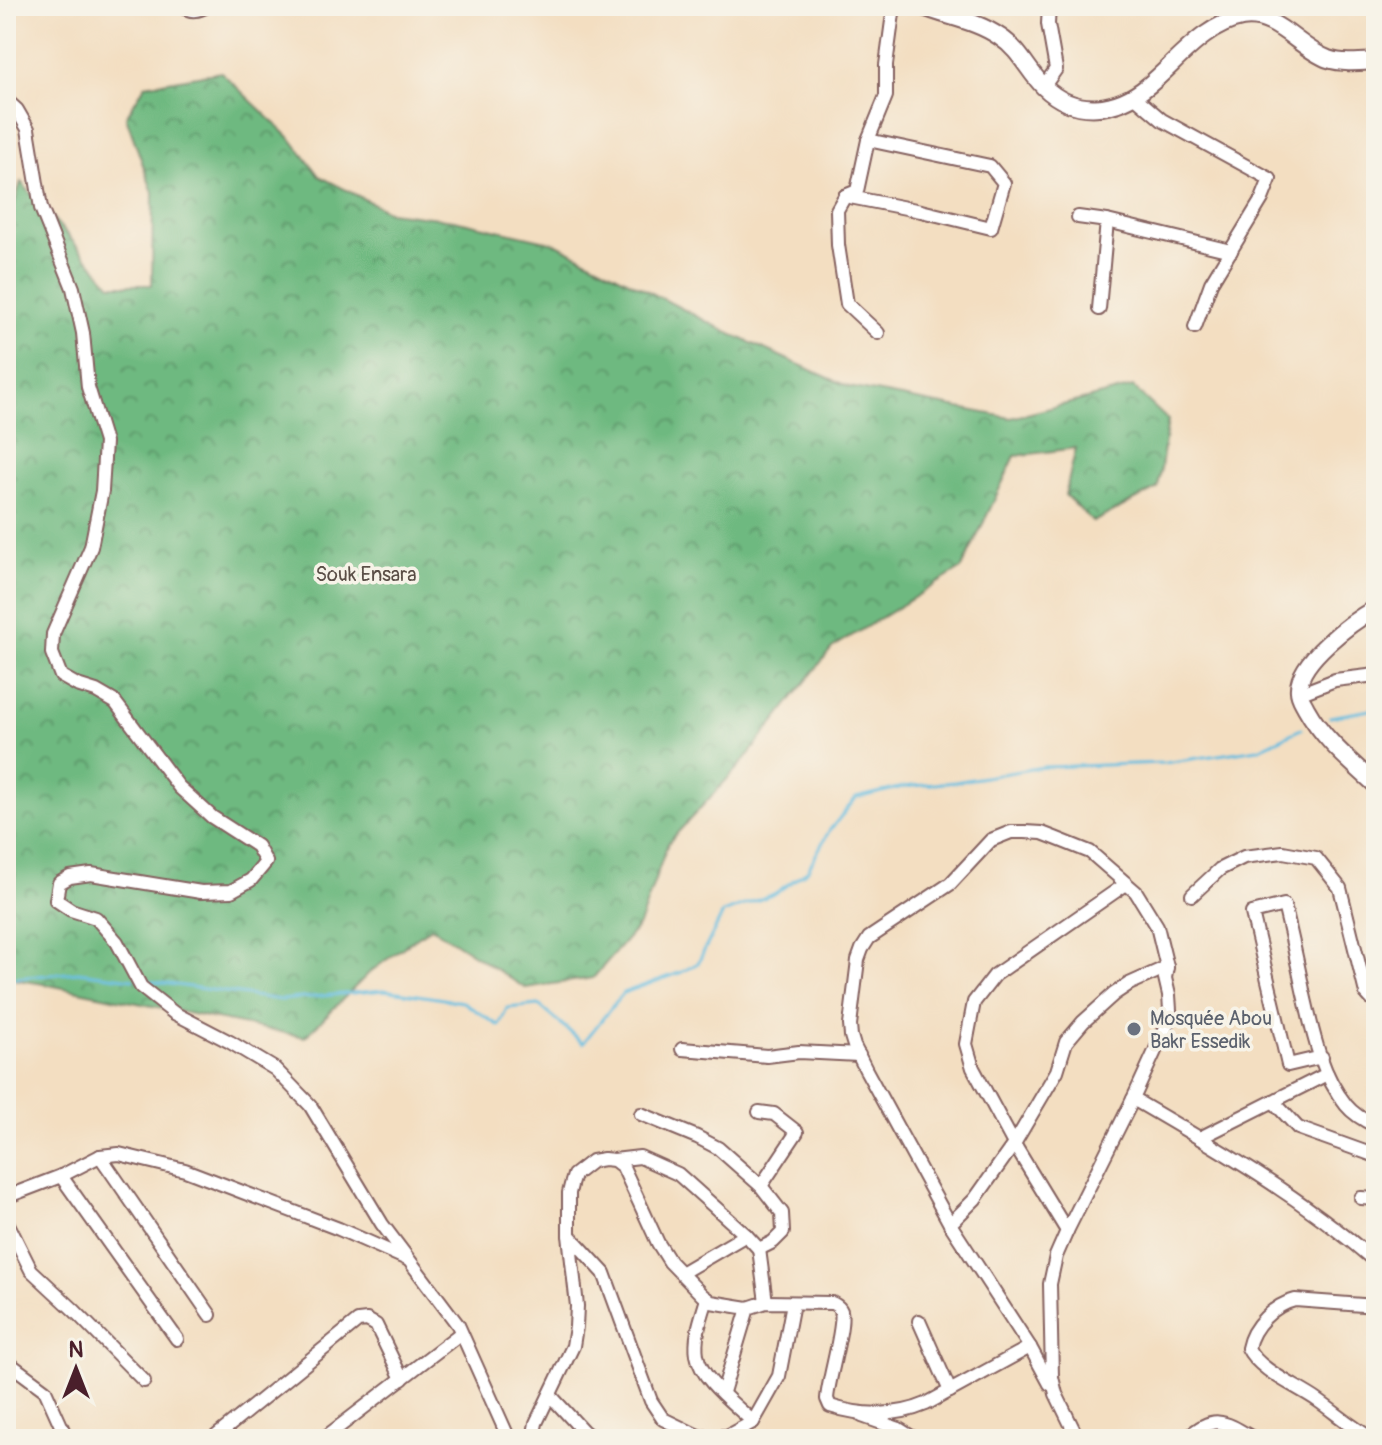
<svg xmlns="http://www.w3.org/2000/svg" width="1382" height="1445" font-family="Pangolin,sans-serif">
	<defs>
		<pattern id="forest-crowns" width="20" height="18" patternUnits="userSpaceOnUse" patternTransform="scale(2)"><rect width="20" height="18" fill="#6eb980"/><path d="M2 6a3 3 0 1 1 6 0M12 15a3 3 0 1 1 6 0" fill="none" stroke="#5c9669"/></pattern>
	</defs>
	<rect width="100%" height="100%" fill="#f7f3e8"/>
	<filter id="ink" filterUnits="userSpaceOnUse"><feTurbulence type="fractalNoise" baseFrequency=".0125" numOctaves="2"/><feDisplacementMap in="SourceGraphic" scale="16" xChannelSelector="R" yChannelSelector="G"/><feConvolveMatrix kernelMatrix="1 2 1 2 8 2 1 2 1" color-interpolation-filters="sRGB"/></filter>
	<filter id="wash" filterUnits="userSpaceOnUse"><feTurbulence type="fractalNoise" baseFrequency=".006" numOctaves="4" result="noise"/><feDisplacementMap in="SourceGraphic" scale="32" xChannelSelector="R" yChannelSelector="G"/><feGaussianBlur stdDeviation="1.8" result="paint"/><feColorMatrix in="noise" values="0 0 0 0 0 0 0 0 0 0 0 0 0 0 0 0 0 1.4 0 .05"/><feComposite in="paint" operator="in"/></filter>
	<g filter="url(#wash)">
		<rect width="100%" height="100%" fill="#f3dec1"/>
		<path fill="url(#forest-crowns)" stroke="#5c6c56" stroke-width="2" d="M 221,72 L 292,140 L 319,176 L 389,212 L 454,220 L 555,243 L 731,334 L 849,387 L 1011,418 L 1133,387 L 1168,420 L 1158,488 L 1093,522 L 1065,495 L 1076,448 L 1015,456 L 962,568 L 832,648 L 742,763 L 668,843 L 639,925 L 593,978 L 525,988 L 431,927 L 370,972 L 305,1037 L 44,984 L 6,978 L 6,231 L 21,182 L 111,285 L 152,285 L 153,193 L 126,117 L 145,85 Z"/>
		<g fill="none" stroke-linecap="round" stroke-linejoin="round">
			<g stroke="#62bcdf" stroke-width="3">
				<path d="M 1330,717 L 1376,709"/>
				<path d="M 6,979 L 78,972 L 133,979"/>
				<path d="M 141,980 L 281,1000 L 384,990 L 463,1002 L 499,1026 L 507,1008 L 539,1005 L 583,1043 L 623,993 L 682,972 L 698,963 L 723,913 L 774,894 L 807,871 L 829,831 L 856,798 L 903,787 L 955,782 L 1043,767 L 1165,763 L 1258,749 L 1301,729"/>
			</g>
		</g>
	</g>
	<g filter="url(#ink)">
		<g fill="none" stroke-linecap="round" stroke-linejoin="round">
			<g stroke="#856260" stroke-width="16">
				<g id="minor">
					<path d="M 184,6 C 191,13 199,10 207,6"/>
					<path d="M 1044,86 L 1056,69 L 1048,24 L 1049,6"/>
					<path d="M 1134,96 L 1162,120 L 1270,179 L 1262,199 L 1211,283 L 1195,327"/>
					<path d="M 6,100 L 17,110 L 28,129 L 41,208 L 73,288 L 83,333 L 88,387 L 105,442 L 102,491 L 91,547 L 53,634 L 52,653 L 61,676 L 77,685 L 96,691 L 115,702 L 179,787 L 212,817 L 257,846 L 266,862 L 251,880 L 231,891 L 201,892 L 91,874 L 70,877 L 59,883 L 56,900 L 71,910 L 96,918 L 117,942 L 141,987 L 174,1013 L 230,1042 L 275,1069 L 310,1105 L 382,1224 L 458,1325 L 509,1439"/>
					<path d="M 845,196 L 921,211 L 991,228 L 1004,183 L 990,166 L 868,140"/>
					<path d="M 1078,217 L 1107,221 L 1231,251"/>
					<path d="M 1099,309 L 1107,221"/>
					<path d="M 878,333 L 847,304 L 838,245 L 837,210 L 845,196 L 857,191 L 868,140 L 886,96 L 886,65 L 894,6"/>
					<path d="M 1299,694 L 1335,680 L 1376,675"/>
					<path d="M 1192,895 L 1220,869 L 1244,857 L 1283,852 L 1316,858 L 1340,888 L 1366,993 L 1376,1004"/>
					<path d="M 682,1049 L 767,1056 L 799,1052 L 859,1055"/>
					<path d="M 1322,1057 L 1288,1065 L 1252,913 L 1284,905 C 1291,933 1297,961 1303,990 C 1312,1029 1320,1073 1346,1105 C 1354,1115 1365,1121 1376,1126"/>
					<path d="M 1133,1099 C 1219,1149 1300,1196 1376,1262"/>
					<path d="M 1273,1101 L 1298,1128 L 1376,1156"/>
					<path d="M 759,1112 L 774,1114 L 797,1132 L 761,1186"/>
					<path d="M 641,1114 L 697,1137 L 718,1148 L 761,1186 L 782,1213 L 783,1232 L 773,1242 L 759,1249"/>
					<path d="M 1200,1138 L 1327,1074"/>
					<path d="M 100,1156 L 210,1315"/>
					<path d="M 614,1160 L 640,1157 L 678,1174 L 746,1235 L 759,1249 L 766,1302"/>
					<path d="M 61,1176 L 177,1339"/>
					<path d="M 6,1197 L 61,1176 L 100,1156 L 119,1154 L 185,1170 L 339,1229 L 407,1259"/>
					<path d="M 1361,1198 L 1376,1199"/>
					<path d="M 6,1220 L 31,1270 L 75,1311 L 144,1381"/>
					<path d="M 950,1224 L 866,1070 L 854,1046 L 851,1036 L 850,1025 L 858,960 L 862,949 L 869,938 L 950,884 L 991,840 L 1011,832 L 1025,832 L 1042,833 L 1055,838 L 1090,852 L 1136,892 L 1157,926 L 1167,967 L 1165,978 L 1169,995 L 1170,1010 L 1167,1025 L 1133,1099 L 1067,1231 L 1056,1256 L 1050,1284 L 1052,1377 L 1056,1394 L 1078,1439"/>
					<path d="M 1067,1231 L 1014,1144 L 973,1068 L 966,1044 L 974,1002 L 995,975 L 1126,884"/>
					<path d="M 569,1235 L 604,1273 L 651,1401 L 663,1419 L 700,1437 L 727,1436 L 753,1422 L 779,1376 L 793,1303"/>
					<path d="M 681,1273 L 746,1235"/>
					<path d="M 707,1299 C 702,1316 694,1336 697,1355 C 701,1380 735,1404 753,1422"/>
					<path d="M 919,1321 L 950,1391"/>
					<path d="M 6,1361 L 45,1390 L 67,1439"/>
					<path d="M 1050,1384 L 1030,1347 L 950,1224 L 975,1199 L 1014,1144 L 1057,1071 L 1066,1042 L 1083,1022 L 1114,994 L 1129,984 L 1167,967"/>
					<path d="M 723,1392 L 748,1308"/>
					<path d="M 550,1395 L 583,1431 L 593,1439"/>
					<path d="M 862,1416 L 899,1429 L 915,1439"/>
					<path d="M 214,1438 L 358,1321 L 367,1320 L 376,1325 L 402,1379"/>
					<path d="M 323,1439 L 461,1333"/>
					<path d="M 533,1439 L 536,1423 L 573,1346 L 576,1327 L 577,1306 L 569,1235 L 569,1193 L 571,1185 L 574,1175 L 592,1161 L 604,1159 L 614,1160 L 623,1167 L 658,1243 L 670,1262 L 702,1295 L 711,1302 L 748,1308 L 766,1302 L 832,1303 C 836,1305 839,1306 841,1311 C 845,1326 828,1380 827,1399 L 830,1406 C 861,1416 896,1417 926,1404 L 1030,1347"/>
					<path d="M 1186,1439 C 1214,1413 1224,1421 1254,1439"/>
					<path d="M 1373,1439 C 1352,1428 1336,1413 1317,1400 C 1297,1386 1258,1370 1248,1348 C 1252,1326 1274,1305 1295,1300 L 1376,1306"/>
				</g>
			</g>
			<g stroke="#856260" stroke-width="20">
				<g id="major">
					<path d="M 921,6 C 947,17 976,20 1000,37 C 1020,50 1028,71 1044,87 C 1075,117 1117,112 1149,85 C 1177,62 1204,25 1242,18 C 1276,12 1298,48 1328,59 C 1343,64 1360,62 1376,61"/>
					<path d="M 1376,608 C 1353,621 1296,662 1299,691 C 1299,697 1303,702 1306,708 C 1323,739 1350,761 1376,785"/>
				</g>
			</g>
			<use href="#minor" stroke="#fff" stroke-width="12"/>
			<use href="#major" stroke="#fff" stroke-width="16"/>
		</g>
	</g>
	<circle fill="#6b7280" stroke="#f7f3e8" stroke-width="3" cx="1134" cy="1029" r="8"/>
	<g text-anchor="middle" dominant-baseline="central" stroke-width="7" stroke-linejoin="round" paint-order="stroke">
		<g font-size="20" fill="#5a4e46" stroke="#f7f3e8">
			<text x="366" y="574">Souk Ensara</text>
		</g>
		<g font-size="20" fill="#5b616d" stroke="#f7f3e8" text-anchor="start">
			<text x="1150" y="1018">Mosquée Abou<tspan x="1150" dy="23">Bakr Essedik</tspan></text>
		</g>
	</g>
	<rect width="1382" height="1445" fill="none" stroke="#f7f3e8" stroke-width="32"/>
	<g transform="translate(76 1369)" stroke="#f7f3e8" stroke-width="6" paint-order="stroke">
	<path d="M0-6L14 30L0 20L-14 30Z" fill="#4a1f2b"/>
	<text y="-12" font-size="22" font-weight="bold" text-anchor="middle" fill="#4a1f2b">N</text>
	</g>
</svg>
